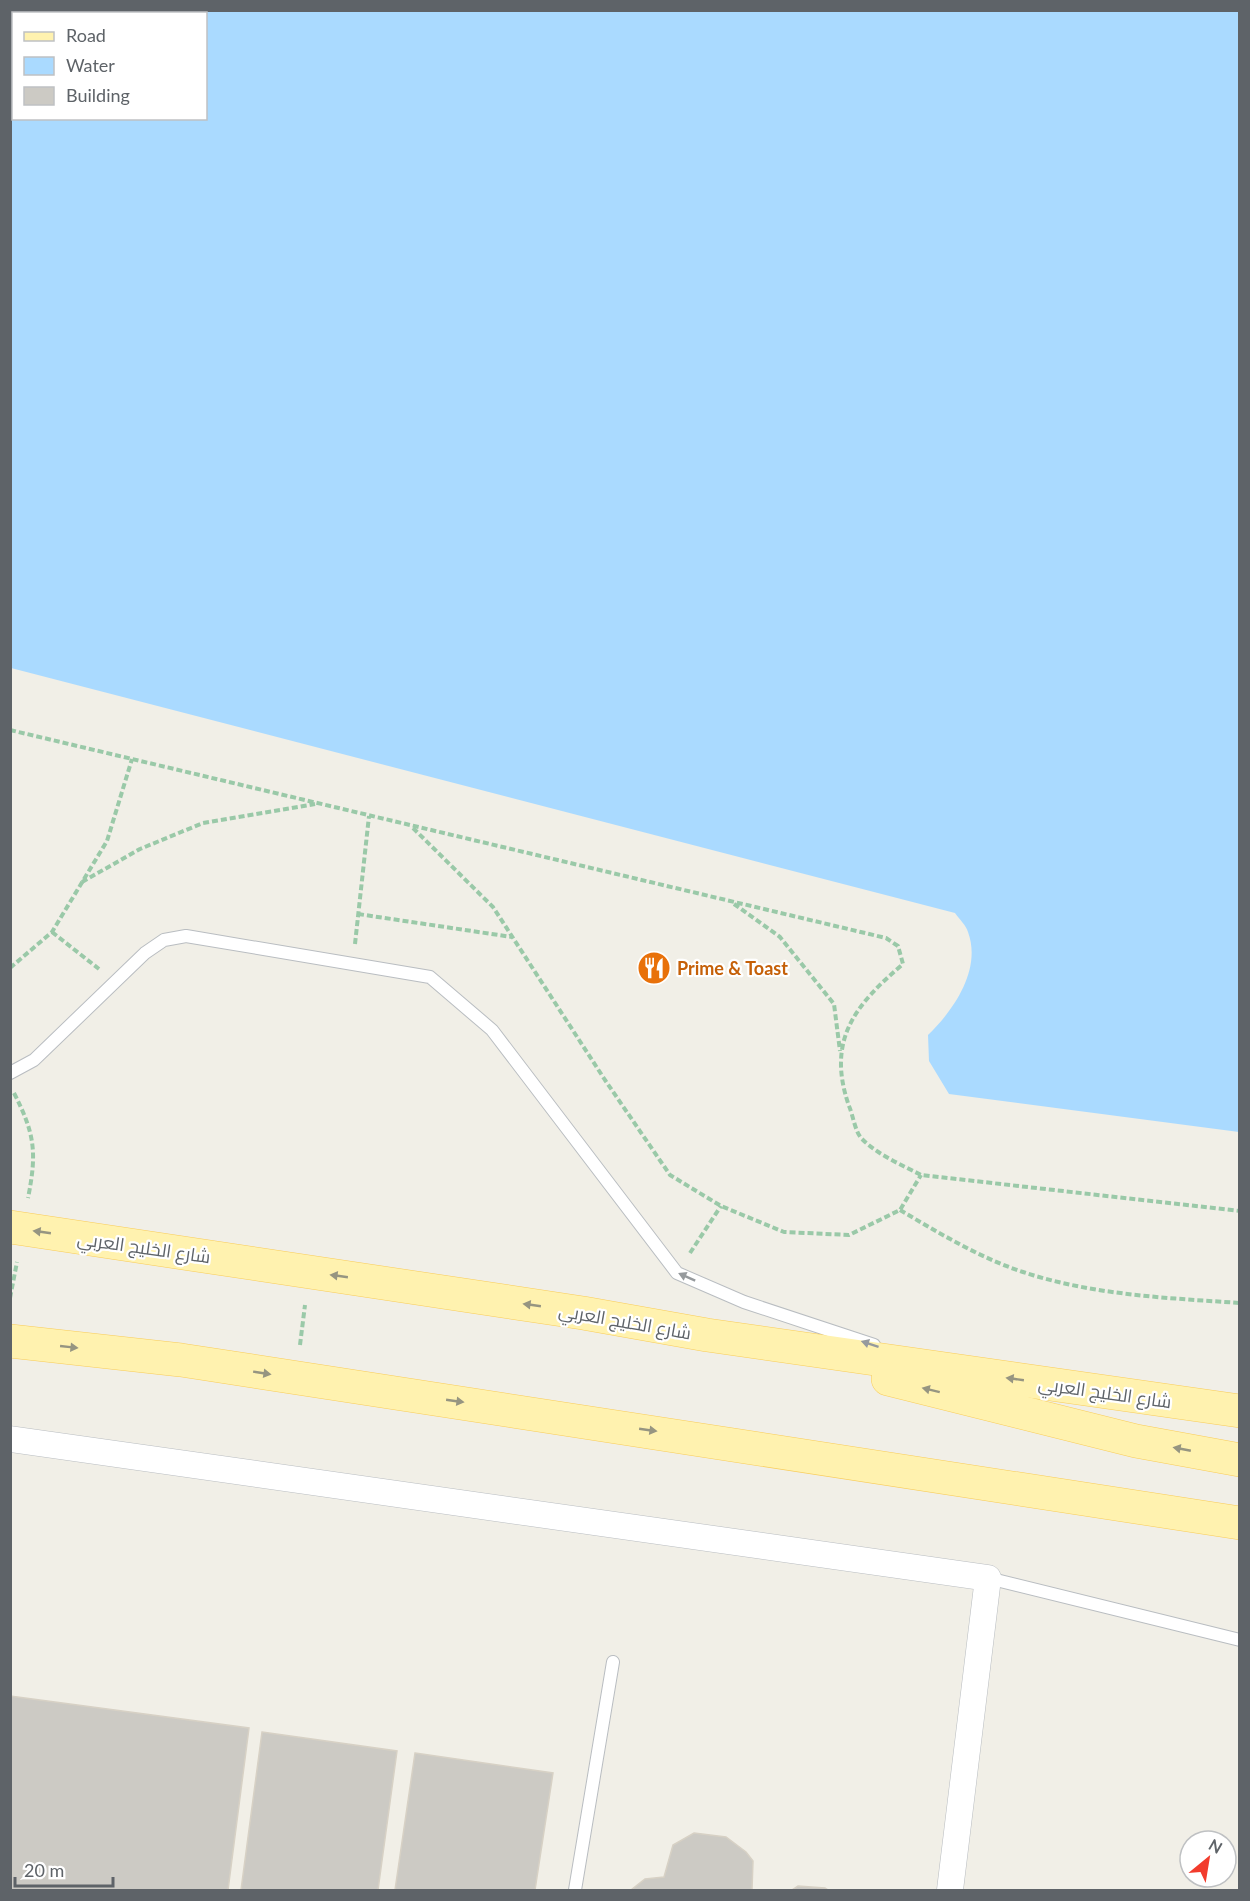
<svg xmlns="http://www.w3.org/2000/svg" width="1250" height="1901" font-family="Lato,Cairo,sans-serif">
	<rect width="100%" height="100%" fill="#f1efe7"/>
	<path fill="#aadaff" fill-rule="evenodd" d="M 10,11 L 1239,11 L 1239,1132 L 949,1094 L 929,1061 L 928,1035 C 953,1011 982,970 968,932 C 966,925 959,919 955,913 L 11,668 ZM 14,14 L 206,14 L 206,118 L 14,118 Z"/>
	<g fill="#cccac4" stroke="#d7d1c5" stroke-width="1.5">
		<path d="M 10,1696 L 249,1728 L 228,1890 L 10,1890 Z"/>
		<path d="M 262,1732 L 397,1751 L 378,1890 L 241,1890 Z"/>
		<path d="M 415,1753 L 553,1773 L 535,1890 L 395,1890 Z"/>
		<path d="M 694,1833 L 726,1837 L 746,1852 L 753,1861 L 752,1890 L 631,1890 L 645,1879 L 664,1877 L 673,1845 Z"/>
		<path d="M 798,1886 L 825,1888 L 828,1890 L 792,1890 Z"/>
	</g>
	<g fill="none" stroke-linecap="round" stroke-linejoin="round">
		<g stroke="#b9bdc1" stroke-width="14">
			<g id="lane">
				<path d="M 10,1073 L 34,1060 L 145,953 L 164,940 L 186,936 L 430,977 L 492,1030 L 677,1273 L 744,1302 L 874,1345"/>
				<path d="M 988,1578 L 1240,1640"/>
				<path d="M 575,1890 L 613,1662"/>
			</g>
		</g>
		<g stroke="#b9bdc1" stroke-width="27">
			<path id="street" d="M 10,1439 L 988,1578 L 950,1890"/>
		</g>
		<g stroke="#f9cc59" stroke-width="34">
			<g id="primary">
				<path d="M 10,1227 L 583,1313 L 707,1335 L 1240,1411"/>
				<path d="M 10,1341 L 181,1360 L 1240,1523"/>
				<path d="M 888,1379 L 1136,1441 L 1240,1460"/>
			</g>
		</g>
		<g stroke="#9ac9a8" stroke-width="4" stroke-dasharray="6 3" stroke-linecap="butt">
			<path d="M 10,730 L 886,938 L 898,946 L 903,964 C 855,1005 826,1040 849,1106 C 853,1115 855,1132 862,1139 C 878,1155 902,1165 921,1175 L 1240,1211"/>
			<path d="M 413,828 L 493,907 L 605,1080 L 670,1175 L 721,1206 L 784,1232 L 849,1235 L 900,1210 L 921,1175"/>
			<path d="M 82,882 L 140,849 L 203,823 L 315,804"/>
			<path d="M 734,904 L 780,937 L 834,1004 L 840,1051"/>
			<path d="M 358,914 L 512,937"/>
			<path d="M 52,932 L 99,969"/>
			<path d="M 355,944 L 369,816"/>
			<path d="M 10,968 L 52,932 L 107,841 L 132,759"/>
			<path d="M 14,1093 C 35,1134 37,1153 28,1198"/>
			<path d="M 900,1210 C 939,1233 980,1258 1023,1272 C 1092,1295 1167,1298 1240,1303"/>
			<path d="M 690,1253 L 721,1206"/>
			<path d="M 10,1298 L 17,1262"/>
			<path d="M 300,1345 L 305,1305"/>
		</g>
		<use href="#lane" stroke="#fff" stroke-width="12"/>
		<use href="#street" stroke="#fff" stroke-width="26"/>
		<use href="#primary" stroke="#fff2af" stroke-width="33"/>
	</g>
	<defs><path id="oneway-solid" d="M-6-.8H1V-3.2L6.5 0L1 3.2V.8H-6Z" transform="scale(1.5)"/></defs>
	<g fill="#969581">
		<use href="#oneway-solid" transform="translate(42 1232) rotate(-172)"/>
		<use href="#oneway-solid" transform="translate(339 1276) rotate(-172)"/>
		<use href="#oneway-solid" transform="translate(532 1305) rotate(-172)"/>
		<use href="#oneway-solid" transform="translate(69 1347) rotate(6)"/>
		<use href="#oneway-solid" transform="translate(262 1373) rotate(9)"/>
		<use href="#oneway-solid" transform="translate(1015 1379) rotate(-172)"/>
		<use href="#oneway-solid" transform="translate(931 1390) rotate(-166)"/>
		<use href="#oneway-solid" transform="translate(455 1401) rotate(8)"/>
		<use href="#oneway-solid" transform="translate(648 1430) rotate(8)"/>
		<use href="#oneway-solid" transform="translate(1182 1449) rotate(-169)"/>
	</g>
	<g fill="#969a9d">
		<use href="#oneway-solid" transform="translate(687 1277) rotate(-156)"/>
		<use href="#oneway-solid" transform="translate(870 1344) rotate(-162)"/>
	</g>
	<defs>
		<g id="restaurant-disc" transform="scale(1.725)"><circle r="9.5" fill="#e8710a" stroke="#fff"/><path d="M-5-6h1v4h1v-4h1v4h1v-4h1v5L-1.5 .5V6h-2V.5L-5-1ZM5-6V6H3V1.5H1.5Q1.5-4 5-6Z" fill="#fff"/></g>
	</defs>
	<g fill-rule="evenodd">
		<use href="#restaurant-disc" x="654" y="968"/>
	</g>
	<g text-anchor="middle" dominant-baseline="central" stroke-width="4.5" stroke-linejoin="round" paint-order="stroke">
		<g font-size="18" font-weight="bold" fill="#c56008" stroke="#fff" text-anchor="start">
			<text x="677" y="968">Prime &amp; Toast</text>
		</g>
		<g font-size="18" fill="#5e6368" stroke="#fff">
			<text transform="translate(144 1247) rotate(8)">شارع الخليج العربي</text>
			<text transform="translate(625 1321) rotate(10)">شارع الخليج العربي</text>
			<text transform="translate(1105 1392) rotate(8)">شارع الخليج العربي</text>
		</g>
	</g>
	<rect width="1250" height="1901" fill="none" stroke="#5e6368" stroke-width="24"/>
	<rect x="12" y="12" width="195" height="108" fill="#ffffff" stroke="#bfc1c3" stroke-width="1.5"/>
	<rect x="24" y="32" width="30" height="9" fill="#fff2af" stroke="#bfc1c3" stroke-width="1.5"/>
	<text x="66" y="42" font-size="18" fill="#5e6368">Road</text>
	<rect x="24" y="57" width="30" height="18" fill="#aadaff" stroke="#bfc1c3" stroke-width="1.5"/>
	<text x="66" y="72" font-size="18" fill="#5e6368">Water</text>
	<rect x="24" y="87" width="30" height="18" fill="#cccac4" stroke="#bfc1c3" stroke-width="1.5"/>
	<text x="66" y="102" font-size="18" fill="#5e6368">Building</text>
	<g transform="translate(1208 1859) rotate(30)"><circle r="28" fill="#ffffff" stroke="#bfc1c3" stroke-width="1.5"/>
	<path d="M0-4.5L10 22L0 15L-10 22Z" fill="#f23b2c"/>
	<text y="-9" font-size="16" font-weight="bold" text-anchor="middle" fill="#5e6368">N</text>
	</g>
	<path d="M15 1877v9h98v-9" fill="none" stroke="#5e6368" stroke-width="3"/>
	<text x="24" y="1877" font-size="18" fill="#5e6368" stroke="#ffffff" stroke-width="4.5" paint-order="stroke">20 m</text>
</svg>
